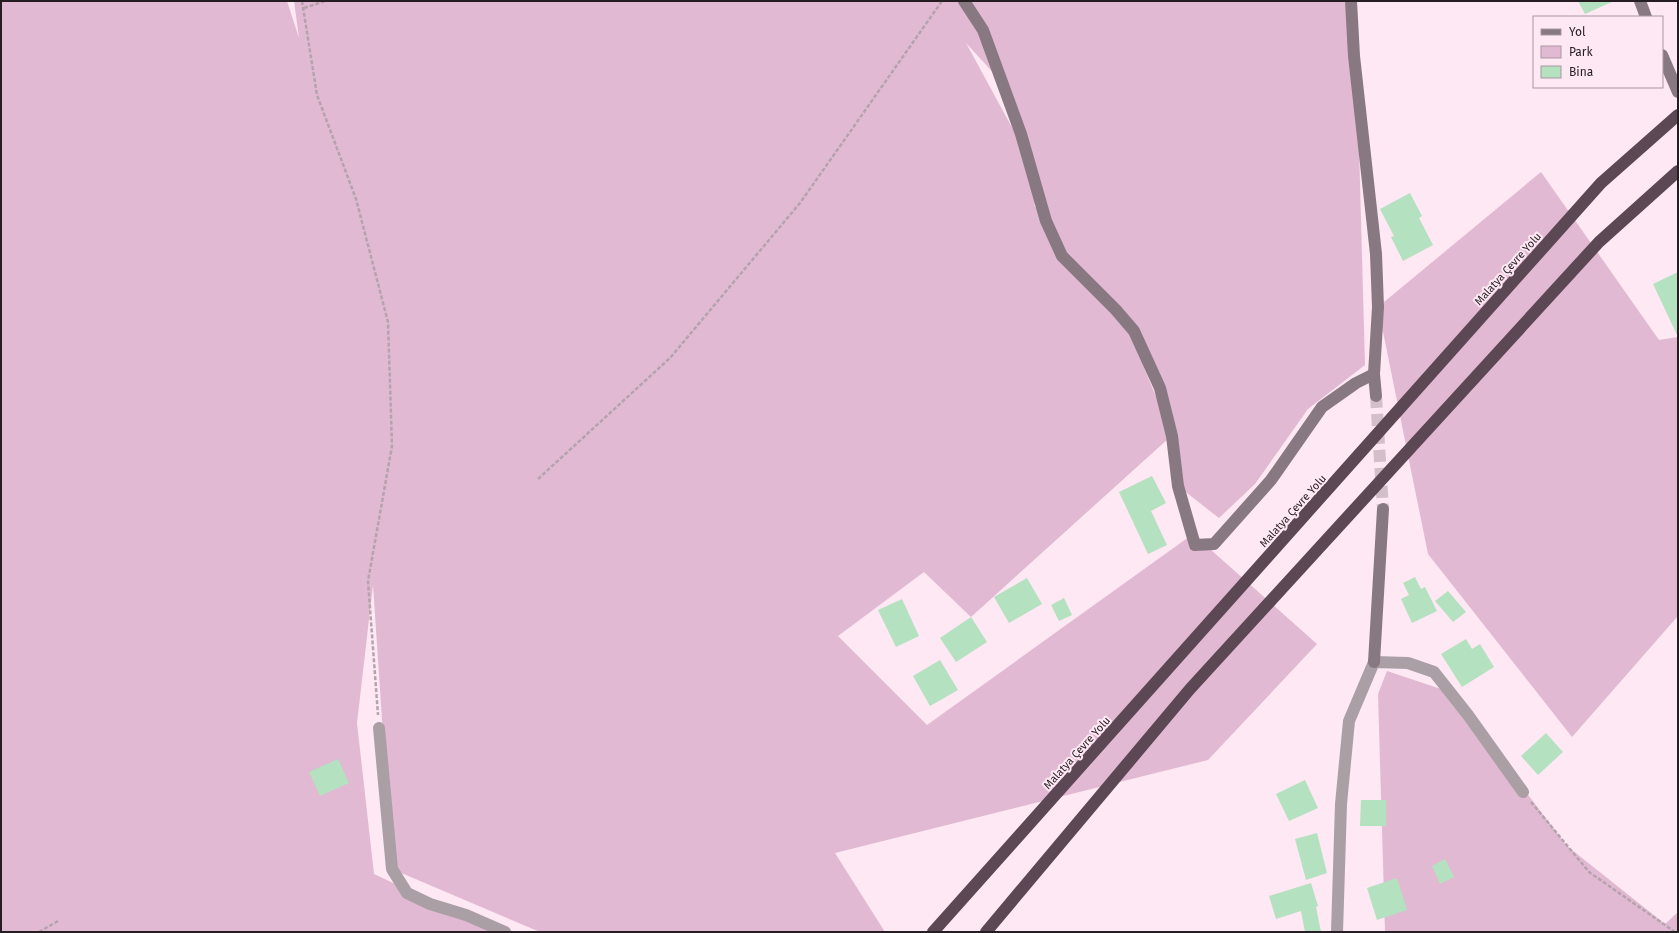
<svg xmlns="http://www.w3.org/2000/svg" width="1679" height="933" font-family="'Fira Sans',sans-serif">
	<rect width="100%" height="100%" fill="#fde8f4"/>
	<g fill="#e2b9d2" fill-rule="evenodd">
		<path d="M 1,1 L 287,1 L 299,38 L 294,1 L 1355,1 L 1365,365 L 1308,409 L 1255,484 L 1219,518 L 1178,486 L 1169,438 L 971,617 L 924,572 L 838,636 L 927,725 L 1193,534 L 1317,644 L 1208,760 L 835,853 L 885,932 L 540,932 L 392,869 L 373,585 L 357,723 L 374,874 L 497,932 L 1,932 ZM 966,43 L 1009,90 L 1033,166 ZM 1044,200 L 1053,229 L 1034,205 ZM 1143,365 L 1160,388 L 1166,421 Z"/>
		<path d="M 1541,172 L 1659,340 L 1678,337 L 1678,616 L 1572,737 L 1428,554 L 1378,307 Z"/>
		<path d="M 1387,671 L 1450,692 L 1567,846 L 1665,924 L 1678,912 L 1678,932 L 1385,932 L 1378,694 Z"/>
	</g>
	<g fill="#b4e1bf">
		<path d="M 1578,1 L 1614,1 L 1585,14 Z"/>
		<path d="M 1410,193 L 1422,216 L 1419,218 L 1433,245 L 1403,261 L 1391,237 L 1394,236 L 1380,209 Z"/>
		<path d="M 1678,272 L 1678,337 L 1653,284 Z"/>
		<path d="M 1152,476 L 1166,503 L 1151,511 L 1167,545 L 1148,554 L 1119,492 Z"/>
		<path d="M 1415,577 L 1421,589 L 1425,587 L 1437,611 L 1412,623 L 1401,599 L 1409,595 L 1403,583 Z"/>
		<path d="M 1027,578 L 1042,604 L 1009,623 L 994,597 Z"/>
		<path d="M 1448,591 L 1466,612 L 1453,622 L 1435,601 Z"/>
		<path d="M 1064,598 L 1072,615 L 1059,621 L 1051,605 Z"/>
		<path d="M 902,599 L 919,636 L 896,647 L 878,610 Z"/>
		<path d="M 971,617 L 987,642 L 956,662 L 940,638 Z"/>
		<path d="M 1466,639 L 1472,649 L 1480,644 L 1494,667 L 1462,687 L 1441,654 Z"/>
		<path d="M 940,660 L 958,690 L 930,706 L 913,676 Z"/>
		<path d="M 1546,733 L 1563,752 L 1538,775 L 1521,756 Z"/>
		<path d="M 338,759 L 349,783 L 320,796 L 309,772 Z"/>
		<path d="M 1305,780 L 1318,808 L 1289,821 L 1276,794 Z"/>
		<path d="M 1361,800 L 1386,800 L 1386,826 L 1360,826 Z"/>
		<path d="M 1317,833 L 1327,873 L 1306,880 L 1295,839 Z"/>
		<path d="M 1445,859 L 1454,877 L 1440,884 L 1432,866 Z"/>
		<path d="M 1397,878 L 1407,910 L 1377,920 L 1367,888 Z"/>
		<path d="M 1311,883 L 1318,906 L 1316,907 L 1321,932 L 1305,932 L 1301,911 L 1276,919 L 1269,896 Z"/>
	</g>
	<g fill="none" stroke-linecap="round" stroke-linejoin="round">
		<path stroke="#d2bfca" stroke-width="12" stroke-dasharray="12 6" stroke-linecap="butt" d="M 1376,396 L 1383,509"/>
		<g stroke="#b4a3ad" stroke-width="2.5" stroke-dasharray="4 2" stroke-linecap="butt">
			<path d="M 302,1 L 317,95 L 356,199 L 388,322 L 392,446 L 368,581 L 378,715"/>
			<path d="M 304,8 L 325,1"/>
			<path d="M 538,479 L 670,358 L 800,203 L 942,1"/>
			<path d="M 1531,802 L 1589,872 L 1675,932"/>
			<path d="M 39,932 L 58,921"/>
		</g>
		<g stroke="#aa9fa5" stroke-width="12">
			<path d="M 379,728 L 392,869 L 407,893 L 430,904 L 466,915 L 505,932"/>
			<path d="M 1337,932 L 1341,804 L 1349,721 L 1374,662 L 1408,663 L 1434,672 L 1468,715 L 1523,792"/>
		</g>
		<g stroke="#887882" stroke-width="12">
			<path d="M 964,1 L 983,30 L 1021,134 L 1046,221 L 1062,256 L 1116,310 L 1134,331 L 1160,388 L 1172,436 L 1178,486 L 1195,545 L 1214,544 L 1271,480 L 1322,407 L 1356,383 L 1374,374 L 1376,396"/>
			<path d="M 1351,1 L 1354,56 L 1376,254 L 1378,307 L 1374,374"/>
			<path d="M 1640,1 L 1646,17"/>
			<path d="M 1662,55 L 1678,92"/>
			<path d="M 1374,662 L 1383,509"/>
		</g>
		<g stroke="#5c4754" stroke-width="12">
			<path d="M 933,932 L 1601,183 L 1678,115"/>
			<path d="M 986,932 L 1190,689 L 1599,242 L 1678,171"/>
		</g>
	</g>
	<g text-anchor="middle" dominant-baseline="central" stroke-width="4" stroke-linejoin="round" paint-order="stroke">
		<g font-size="11" fill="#261d22" stroke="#fde8f4">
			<text transform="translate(1508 269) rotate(-48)">Malatya Çevre Yolu</text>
			<text transform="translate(1293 511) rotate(-48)">Malatya Çevre Yolu</text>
			<text transform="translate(1077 753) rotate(-48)">Malatya Çevre Yolu</text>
		</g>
	</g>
	<rect width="1679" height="933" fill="none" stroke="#261d22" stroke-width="4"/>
	<rect x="1533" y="16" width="130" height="72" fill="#fde8f4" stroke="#a797a0"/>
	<rect x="1541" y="29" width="20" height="6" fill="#887882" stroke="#a797a0"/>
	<text x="1569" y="36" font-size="12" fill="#261d22">Yol</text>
	<rect x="1541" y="46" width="20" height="12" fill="#e2b9d2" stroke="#a797a0"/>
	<text x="1569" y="56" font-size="12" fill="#261d22">Park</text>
	<rect x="1541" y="66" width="20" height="12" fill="#b4e1bf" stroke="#a797a0"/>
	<text x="1569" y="76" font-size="12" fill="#261d22">Bina</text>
</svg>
